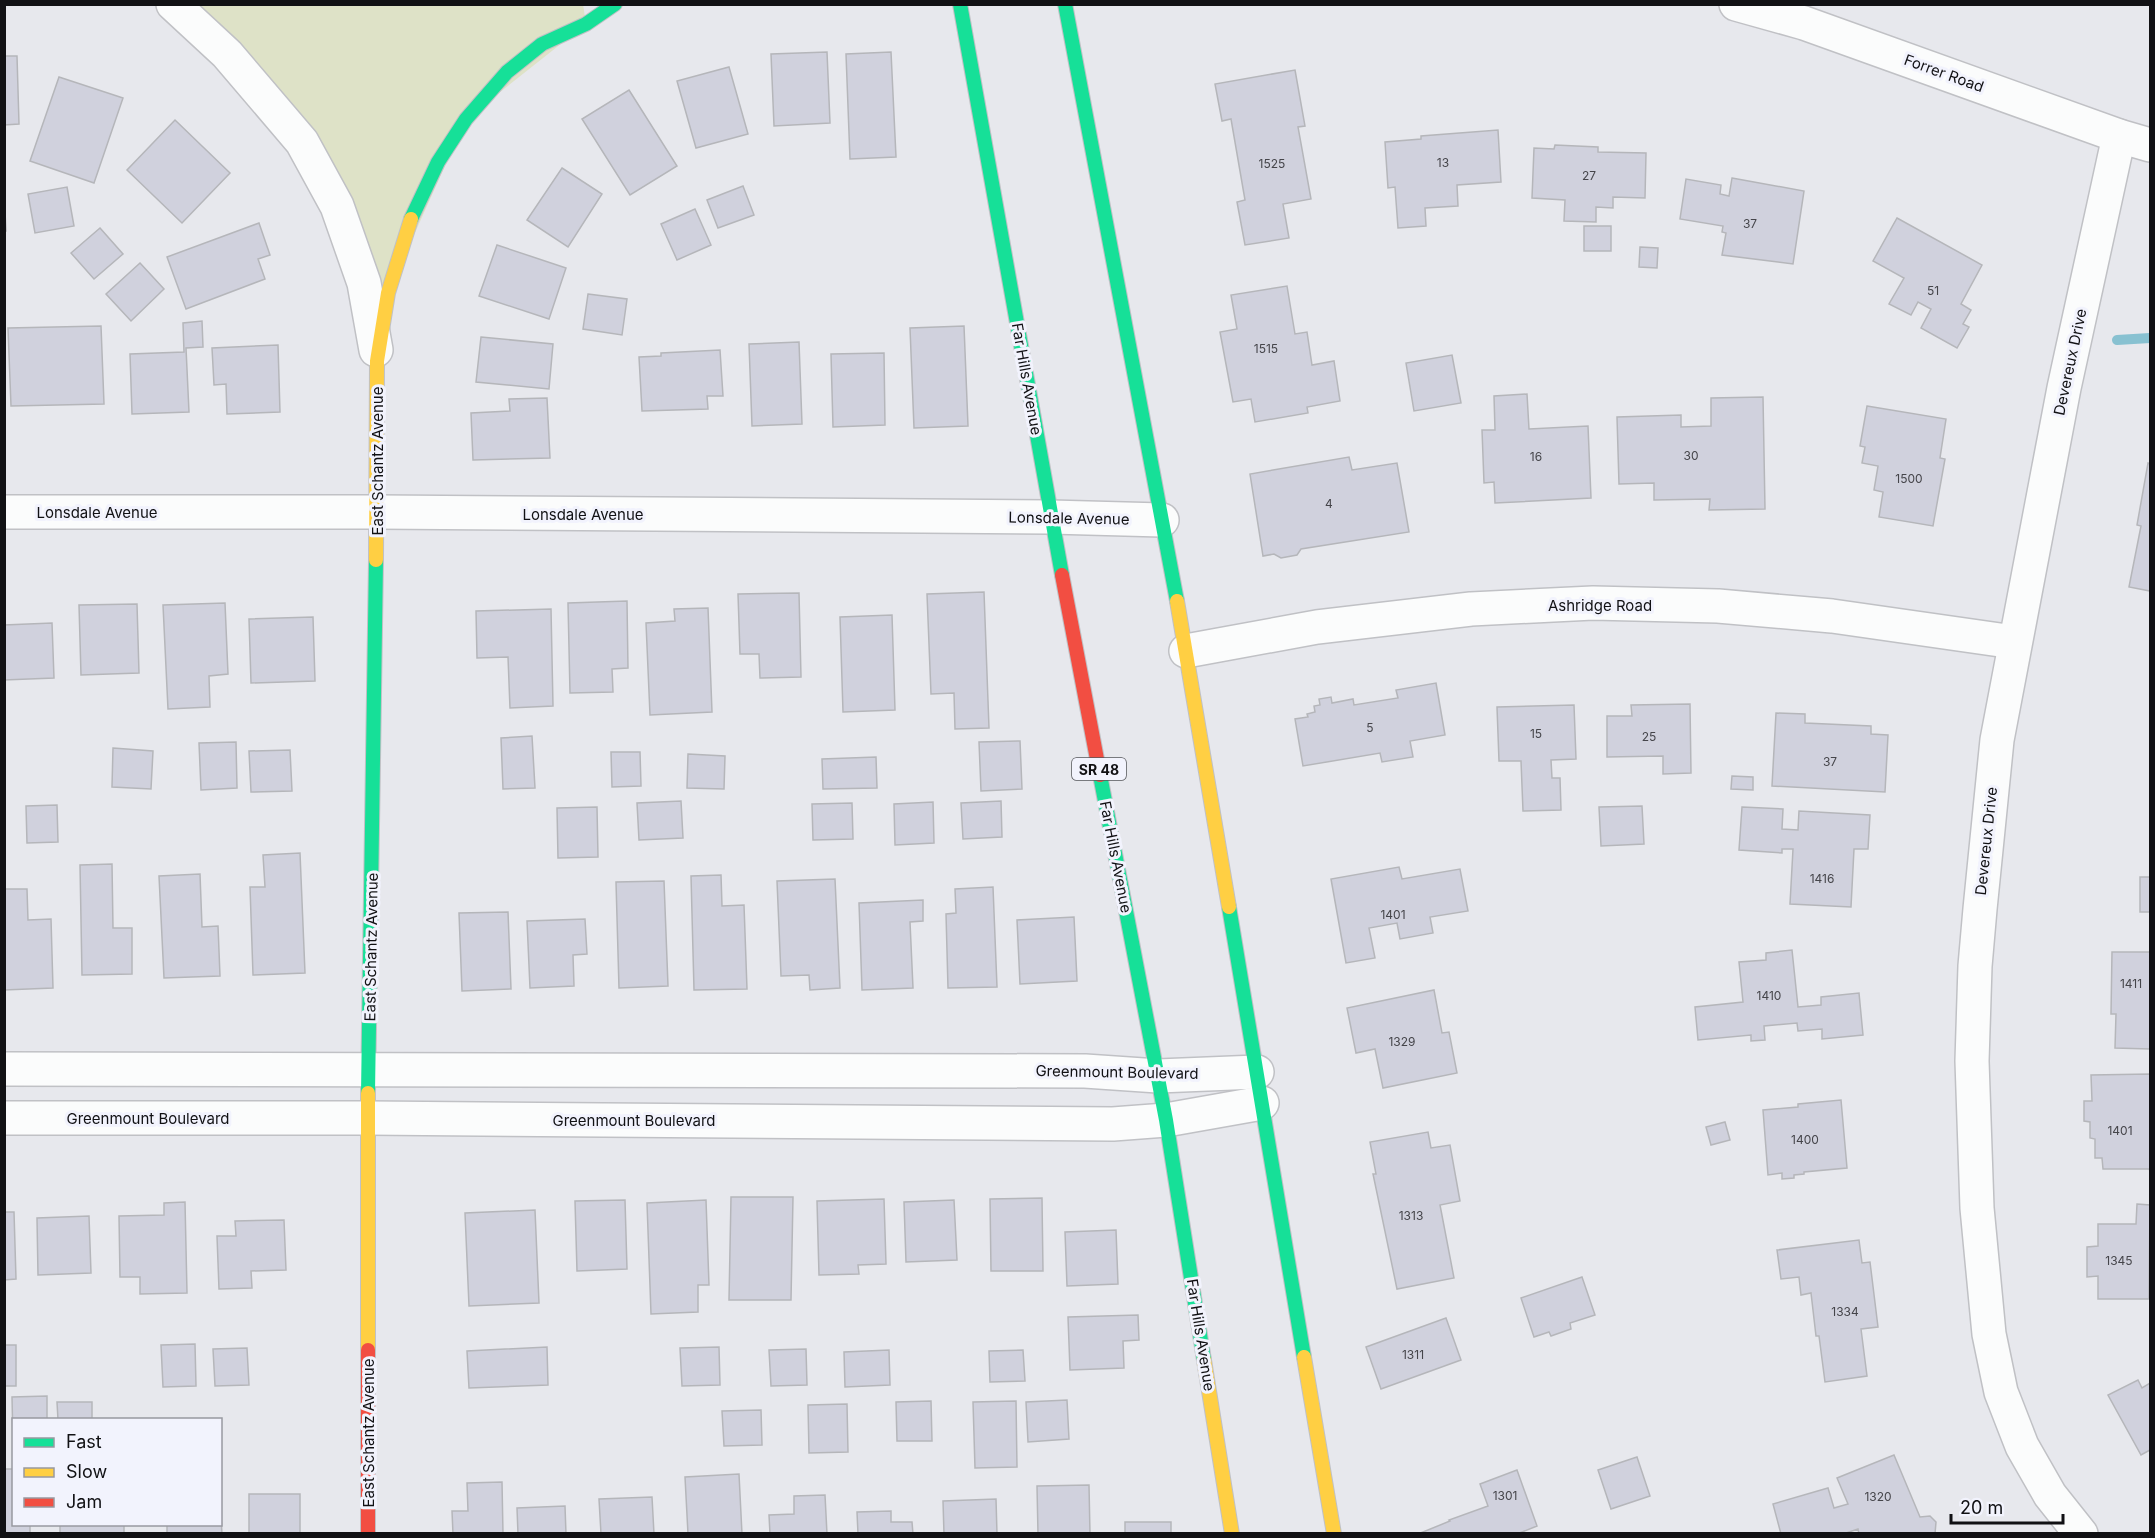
<svg xmlns="http://www.w3.org/2000/svg" width="2155" height="1538" font-family="Inter,sans-serif">
	<rect width="100%" height="100%" fill="#e7e8ed"/>
	<path fill="#dee2c7" d="M 583,4 L 586,24 L 466,119 L 388,293 L 337,206 L 173,5 Z"/>
	<g fill="none" stroke-linecap="round" stroke-linejoin="round">
		<path stroke="#88c1d1" stroke-width="10" d="M 2117,340 L 2150,338"/>
	</g>
	<g fill="#d0d1dd" stroke="#b5b6ba" stroke-width="1.5">
		<path d="M 827,52 L 830,123 L 774,126 L 771,54 Z"/>
		<path d="M 891,52 L 896,157 L 850,159 L 846,54 Z"/>
		<path d="M 4,56 L 17,56 L 19,124 L 4,125 Z"/>
		<path d="M 729,67 L 748,134 L 696,148 L 677,81 Z"/>
		<path d="M 1295,70 L 1305,126 L 1298,127 L 1311,199 L 1283,204 L 1289,238 L 1245,245 L 1237,202 L 1245,200 L 1231,119 L 1222,121 L 1215,84 Z"/>
		<path d="M 59,77 L 123,98 L 94,183 L 30,161 Z"/>
		<path d="M 629,90 L 677,166 L 630,195 L 582,119 Z"/>
		<path d="M 175,120 L 230,173 L 182,223 L 127,170 Z"/>
		<path d="M 1498,130 L 1501,182 L 1457,185 L 1458,206 L 1425,208 L 1426,226 L 1398,228 L 1395,187 L 1388,188 L 1385,142 L 1421,139 L 1421,136 Z"/>
		<path d="M 1555,145 L 1598,147 L 1598,152 L 1646,153 L 1645,198 L 1613,197 L 1613,208 L 1596,207 L 1596,222 L 1564,221 L 1565,200 L 1532,198 L 1534,148 L 1554,149 Z"/>
		<path d="M 562,168 L 602,194 L 568,247 L 527,220 Z"/>
		<path d="M 1732,178 L 1804,191 L 1793,264 L 1722,255 L 1726,233 L 1722,232 L 1723,226 L 1680,219 L 1686,179 L 1721,185 L 1720,194 L 1729,196 Z"/>
		<path d="M 743,186 L 754,215 L 718,228 L 707,200 Z"/>
		<path d="M 67,187 L 74,226 L 35,233 L 28,194 Z"/>
		<path d="M 4,192 L 6,231 L 4,231 Z"/>
		<path d="M 695,209 L 711,245 L 677,260 L 661,224 Z"/>
		<path d="M 1897,218 L 1982,265 L 1961,304 L 1971,310 L 1963,324 L 1969,327 L 1957,348 L 1921,328 L 1931,309 L 1918,302 L 1911,315 L 1889,304 L 1904,278 L 1873,261 Z"/>
		<path d="M 259,223 L 270,255 L 258,259 L 265,279 L 186,309 L 167,257 Z"/>
		<rect x="1584" y="226" width="27" height="25"/>
		<path d="M 100,228 L 123,254 L 94,279 L 71,253 Z"/>
		<path d="M 497,245 L 566,268 L 549,319 L 479,296 Z"/>
		<path d="M 1640,247 L 1658,248 L 1657,268 L 1639,267 Z"/>
		<path d="M 140,263 L 164,289 L 131,321 L 106,294 Z"/>
		<path d="M 1287,286 L 1295,334 L 1307,332 L 1312,365 L 1334,361 L 1340,401 L 1307,407 L 1308,413 L 1255,422 L 1251,399 L 1233,402 L 1220,332 L 1237,329 L 1231,295 Z"/>
		<path d="M 588,294 L 627,299 L 622,335 L 583,329 Z"/>
		<path d="M 202,321 L 203,347 L 186,348 L 189,412 L 132,414 L 130,354 L 184,352 L 183,323 Z"/>
		<path d="M 101,326 L 104,404 L 11,406 L 8,328 Z"/>
		<path d="M 964,326 L 968,426 L 914,428 L 910,328 Z"/>
		<path d="M 481,337 L 553,344 L 549,389 L 476,382 Z"/>
		<path d="M 799,342 L 802,424 L 752,426 L 749,344 Z"/>
		<path d="M 278,345 L 280,412 L 227,414 L 226,384 L 214,385 L 212,348 Z"/>
		<path d="M 720,350 L 723,396 L 707,396 L 708,409 L 642,411 L 639,357 L 661,356 L 661,353 Z"/>
		<path d="M 884,353 L 885,425 L 833,427 L 831,354 Z"/>
		<path d="M 1452,355 L 1461,403 L 1414,411 L 1406,363 Z"/>
		<path d="M 1527,394 L 1529,429 L 1588,426 L 1591,498 L 1495,503 L 1494,482 L 1484,483 L 1482,430 L 1495,430 L 1494,396 Z"/>
		<path d="M 1763,397 L 1765,509 L 1709,510 L 1710,499 L 1654,500 L 1654,483 L 1619,484 L 1617,417 L 1681,415 L 1681,427 L 1711,426 L 1711,398 Z"/>
		<path d="M 547,398 L 550,458 L 473,460 L 471,413 L 510,411 L 509,399 Z"/>
		<path d="M 1867,406 L 1946,419 L 1940,458 L 1945,459 L 1933,526 L 1879,517 L 1883,492 L 1874,490 L 1878,466 L 1862,463 L 1865,447 L 1860,446 Z"/>
		<path d="M 1349,457 L 1352,470 L 1397,463 L 1409,532 L 1301,549 L 1297,555 L 1281,558 L 1274,554 L 1263,556 L 1250,474 Z"/>
		<path d="M 2148,463 L 2150,464 L 2150,591 L 2129,587 L 2141,526 L 2137,525 Z"/>
		<path d="M 984,592 L 989,728 L 955,729 L 954,693 L 931,694 L 927,594 Z"/>
		<path d="M 799,593 L 801,677 L 760,678 L 759,654 L 740,654 L 738,594 Z"/>
		<path d="M 627,601 L 628,668 L 612,669 L 613,692 L 570,693 L 568,603 Z"/>
		<path d="M 225,603 L 228,674 L 209,676 L 210,707 L 168,709 L 163,605 Z"/>
		<path d="M 137,604 L 139,673 L 81,675 L 79,605 Z"/>
		<path d="M 708,608 L 712,712 L 650,715 L 646,623 L 675,621 L 674,609 Z"/>
		<path d="M 551,609 L 553,706 L 510,708 L 508,657 L 477,658 L 476,611 Z"/>
		<path d="M 892,615 L 895,710 L 843,712 L 840,617 Z"/>
		<path d="M 313,617 L 315,681 L 251,683 L 249,619 Z"/>
		<path d="M 52,623 L 54,678 L 4,680 L 4,625 Z"/>
		<path d="M 1436,683 L 1445,735 L 1410,741 L 1413,757 L 1382,762 L 1380,753 L 1303,766 L 1295,719 L 1308,717 L 1307,714 L 1315,712 L 1314,706 L 1320,705 L 1319,699 L 1331,697 L 1332,703 L 1353,699 L 1354,705 L 1398,698 L 1396,690 Z"/>
		<path d="M 1690,704 L 1691,773 L 1663,774 L 1663,756 L 1607,757 L 1607,716 L 1632,716 L 1631,705 Z"/>
		<path d="M 1574,705 L 1576,759 L 1551,760 L 1552,778 L 1560,778 L 1561,810 L 1523,811 L 1521,761 L 1499,761 L 1497,707 Z"/>
		<path d="M 1776,713 L 1805,714 L 1805,723 L 1871,726 L 1871,734 L 1888,735 L 1885,792 L 1772,786 Z"/>
		<path d="M 532,736 L 535,788 L 503,789 L 501,738 Z"/>
		<path d="M 1020,741 L 1022,789 L 981,791 L 979,742 Z"/>
		<path d="M 236,742 L 237,788 L 201,790 L 199,743 Z"/>
		<path d="M 113,748 L 153,751 L 151,789 L 112,787 Z"/>
		<path d="M 290,750 L 292,791 L 251,792 L 249,751 Z"/>
		<path d="M 611,752 L 640,752 L 641,786 L 612,787 Z"/>
		<path d="M 688,754 L 725,756 L 724,789 L 687,788 Z"/>
		<path d="M 876,757 L 877,788 L 823,789 L 822,759 Z"/>
		<path d="M 1732,776 L 1753,777 L 1753,790 L 1731,789 Z"/>
		<path d="M 681,801 L 683,838 L 639,840 L 637,803 Z"/>
		<path d="M 1001,801 L 1002,837 L 963,839 L 961,803 Z"/>
		<path d="M 933,802 L 934,843 L 895,845 L 894,804 Z"/>
		<path d="M 852,803 L 853,839 L 813,840 L 812,804 Z"/>
		<path d="M 57,805 L 58,842 L 27,843 L 26,806 Z"/>
		<path d="M 1642,806 L 1644,844 L 1601,846 L 1599,807 Z"/>
		<path d="M 597,807 L 598,857 L 558,858 L 557,808 Z"/>
		<path d="M 1742,807 L 1783,809 L 1782,829 L 1798,830 L 1799,811 L 1870,815 L 1868,849 L 1854,849 L 1851,907 L 1790,904 L 1793,849 L 1782,849 L 1782,853 L 1739,850 Z"/>
		<path d="M 300,853 L 305,973 L 253,975 L 250,887 L 265,887 L 263,855 Z"/>
		<path d="M 112,864 L 113,928 L 132,928 L 132,974 L 82,975 L 80,865 Z"/>
		<path d="M 1399,867 L 1402,879 L 1460,869 L 1468,911 L 1430,917 L 1433,933 L 1400,939 L 1397,923 L 1369,928 L 1375,958 L 1346,963 L 1331,879 Z"/>
		<path d="M 200,874 L 202,927 L 218,926 L 220,976 L 164,978 L 159,876 Z"/>
		<path d="M 721,875 L 722,906 L 744,905 L 747,989 L 694,990 L 691,876 Z"/>
		<rect x="2140" y="877" width="10" height="35"/>
		<path d="M 835,879 L 840,988 L 810,990 L 809,975 L 781,976 L 777,881 Z"/>
		<path d="M 664,881 L 668,986 L 619,988 L 616,882 Z"/>
		<path d="M 993,887 L 997,987 L 948,988 L 946,914 L 956,913 L 955,889 Z"/>
		<path d="M 4,889 L 27,889 L 28,920 L 51,919 L 53,988 L 4,990 Z"/>
		<path d="M 923,900 L 923,921 L 910,922 L 913,988 L 862,990 L 859,903 Z"/>
		<path d="M 508,912 L 511,989 L 462,991 L 459,913 Z"/>
		<path d="M 1074,917 L 1077,981 L 1020,984 L 1017,920 Z"/>
		<path d="M 585,919 L 587,954 L 573,955 L 574,986 L 530,988 L 527,921 Z"/>
		<path d="M 1792,950 L 1798,1007 L 1821,1005 L 1821,997 L 1859,993 L 1863,1035 L 1822,1039 L 1822,1029 L 1798,1031 L 1797,1023 L 1764,1026 L 1765,1040 L 1751,1041 L 1751,1035 L 1698,1040 L 1695,1007 L 1743,1002 L 1739,962 L 1766,960 L 1766,953 Z"/>
		<path d="M 2112,952 L 2150,952 L 2150,1049 L 2115,1048 L 2116,1014 L 2111,1014 Z"/>
		<path d="M 1434,990 L 1442,1033 L 1449,1032 L 1457,1073 L 1383,1088 L 1375,1049 L 1356,1053 L 1347,1008 Z"/>
		<path d="M 2150,1074 L 2150,1171 L 2149,1169 L 2103,1169 L 2102,1158 L 2095,1158 L 2095,1139 L 2090,1138 L 2090,1122 L 2084,1121 L 2084,1101 L 2092,1101 L 2091,1075 Z"/>
		<path d="M 1841,1100 L 1847,1168 L 1804,1172 L 1804,1174 L 1794,1175 L 1794,1178 L 1782,1179 L 1782,1173 L 1768,1175 L 1763,1110 L 1798,1107 L 1798,1104 Z"/>
		<path d="M 1725,1122 L 1730,1140 L 1711,1145 L 1706,1127 Z"/>
		<path d="M 1428,1132 L 1431,1148 L 1450,1145 L 1460,1201 L 1440,1205 L 1454,1278 L 1397,1289 L 1373,1174 L 1376,1174 L 1370,1142 Z"/>
		<path d="M 731,1197 L 793,1197 L 791,1300 L 729,1300 Z"/>
		<path d="M 1042,1198 L 1043,1271 L 991,1271 L 990,1199 Z"/>
		<path d="M 884,1199 L 886,1264 L 858,1265 L 859,1274 L 819,1275 L 817,1201 Z"/>
		<path d="M 625,1200 L 627,1269 L 577,1271 L 575,1201 Z"/>
		<path d="M 706,1200 L 709,1285 L 698,1285 L 698,1312 L 651,1314 L 647,1203 Z"/>
		<path d="M 954,1200 L 957,1260 L 906,1262 L 904,1202 Z"/>
		<path d="M 185,1202 L 187,1293 L 140,1294 L 140,1277 L 120,1277 L 119,1216 L 164,1215 L 164,1203 Z"/>
		<path d="M 2137,1204 L 2150,1205 L 2149,1299 L 2098,1299 L 2098,1276 L 2087,1277 L 2087,1247 L 2098,1246 L 2098,1224 L 2136,1224 Z"/>
		<path d="M 535,1210 L 539,1303 L 469,1306 L 465,1213 Z"/>
		<path d="M 4,1212 L 14,1212 L 16,1279 L 4,1280 Z"/>
		<path d="M 89,1216 L 91,1273 L 38,1275 L 37,1218 Z"/>
		<path d="M 284,1220 L 286,1270 L 251,1271 L 252,1288 L 219,1289 L 217,1236 L 236,1236 L 235,1221 Z"/>
		<path d="M 1116,1230 L 1118,1284 L 1067,1286 L 1065,1232 Z"/>
		<path d="M 1859,1240 L 1862,1263 L 1870,1262 L 1878,1327 L 1861,1329 L 1867,1376 L 1825,1382 L 1819,1336 L 1816,1336 L 1811,1293 L 1801,1295 L 1799,1277 L 1781,1279 L 1777,1250 Z"/>
		<path d="M 1582,1277 L 1595,1315 L 1570,1323 L 1571,1329 L 1551,1336 L 1549,1332 L 1534,1337 L 1521,1298 Z"/>
		<path d="M 1138,1315 L 1139,1340 L 1123,1341 L 1124,1368 L 1070,1370 L 1068,1317 Z"/>
		<path d="M 1446,1318 L 1461,1360 L 1381,1389 L 1366,1347 Z"/>
		<path d="M 195,1344 L 196,1386 L 163,1387 L 161,1345 Z"/>
		<rect x="4" y="1345" width="12" height="41"/>
		<path d="M 547,1347 L 548,1385 L 469,1388 L 467,1351 Z"/>
		<path d="M 719,1347 L 720,1385 L 682,1386 L 680,1348 Z"/>
		<path d="M 247,1348 L 249,1385 L 215,1386 L 213,1349 Z"/>
		<path d="M 806,1349 L 807,1385 L 771,1386 L 769,1350 Z"/>
		<path d="M 889,1350 L 890,1385 L 845,1387 L 844,1352 Z"/>
		<path d="M 1023,1350 L 1025,1381 L 990,1382 L 989,1351 Z"/>
		<path d="M 2138,1380 L 2142,1388 L 2150,1383 L 2150,1450 L 2141,1455 L 2108,1395 Z"/>
		<path d="M 47,1396 L 47,1420 L 14,1420 L 13,1442 L 12,1397 Z"/>
		<path d="M 1067,1400 L 1069,1439 L 1028,1442 L 1026,1402 Z"/>
		<path d="M 931,1401 L 932,1441 L 897,1441 L 896,1402 Z"/>
		<path d="M 1016,1401 L 1017,1467 L 975,1468 L 973,1402 Z"/>
		<path d="M 57,1402 L 92,1402 L 92,1420 L 58,1420 Z"/>
		<path d="M 847,1404 L 848,1452 L 809,1453 L 808,1405 Z"/>
		<path d="M 761,1410 L 762,1445 L 724,1446 L 722,1411 Z"/>
		<path d="M 1894,1455 L 1920,1517 L 1930,1516 L 1936,1522 L 1935,1534 L 1859,1534 L 1858,1529 L 1843,1534 L 1781,1534 L 1773,1504 L 1828,1488 L 1834,1508 L 1848,1504 L 1837,1478 Z"/>
		<path d="M 1637,1457 L 1650,1496 L 1611,1509 L 1598,1470 Z"/>
		<path d="M 4,1469 L 14,1469 L 14,1524 L 30,1524 L 30,1534 L 4,1534 Z"/>
		<path d="M 1517,1470 L 1537,1526 L 1517,1534 L 1418,1534 L 1450,1521 L 1449,1520 L 1488,1506 L 1480,1484 Z"/>
		<path d="M 739,1474 L 742,1534 L 688,1534 L 685,1477 Z"/>
		<path d="M 502,1482 L 503,1534 L 453,1534 L 452,1511 L 468,1511 L 467,1483 Z"/>
		<path d="M 1089,1485 L 1090,1534 L 1038,1534 L 1037,1486 Z"/>
		<rect x="249" y="1494" width="51" height="40"/>
		<path d="M 825,1495 L 827,1534 L 770,1534 L 769,1515 L 794,1514 L 794,1496 Z"/>
		<path d="M 652,1497 L 654,1534 L 601,1534 L 599,1499 Z"/>
		<path d="M 996,1499 L 997,1534 L 944,1534 L 943,1501 Z"/>
		<path d="M 220,1500 L 222,1534 L 167,1534 L 167,1524 L 220,1524 Z"/>
		<path d="M 565,1506 L 566,1534 L 518,1534 L 517,1508 Z"/>
		<path d="M 891,1511 L 891,1522 L 912,1522 L 913,1534 L 858,1534 L 857,1512 Z"/>
		<rect x="1125" y="1522" width="46" height="12"/>
		<rect x="60" y="1524" width="64" height="10"/>
	</g>
	<g fill="none" stroke-linecap="round" stroke-linejoin="round">
		<g stroke="#c0c1c5" stroke-width="36">
			<g id="street">
				<path d="M 173,4 L 227,54 L 302,142 L 337,206 L 364,283 L 376,350"/>
				<path d="M 1736,4 L 1804,23 L 2119,136 L 2150,145"/>
				<path d="M 4,512 L 377,512 L 1051,517 L 1162,520"/>
				<path d="M 1186,651 L 1317,627 L 1471,609 L 1593,603 L 1718,606 L 1832,616 L 2014,642"/>
				<path d="M 4,1069 L 1085,1071 L 1158,1076 L 1257,1072"/>
				<path d="M 4,1118 L 368,1118 L 1113,1124 L 1166,1120 L 1262,1103"/>
				<path d="M 2081,1534 L 2050,1495 L 2022,1446 L 2001,1392 L 1989,1334 L 1977,1208 L 1972,1061 L 1975,966 L 1980,909 L 1997,740 L 2064,388 L 2119,136"/>
			</g>
		</g>
		<g stroke="#c0c1c5" stroke-width="16">
			<g id="fast">
				<path d="M 960,4 L 1062,575"/>
				<path d="M 1065,4 L 1177,601"/>
				<path d="M 411,219 L 438,162 L 466,119 L 507,72 L 542,44 L 586,24 L 615,4"/>
				<path d="M 1100,775 L 1166,1120 L 1204,1360"/>
				<path d="M 1229,907 L 1304,1357"/>
				<path d="M 368,1093 L 376,560"/>
			</g>
		</g>
		<g stroke="#c0c1c5" stroke-width="16">
			<g id="slow">
				<path d="M 376,560 L 377,361 L 388,293 L 411,219"/>
				<path d="M 1177,601 L 1229,907"/>
				<path d="M 368,1350 L 368,1093"/>
				<path d="M 1304,1357 L 1334,1534"/>
				<path d="M 1204,1360 L 1232,1534"/>
			</g>
		</g>
		<g stroke="#c0c1c5" stroke-width="16">
			<g id="jam">
				<path d="M 1062,575 L 1100,775"/>
				<path d="M 368,1350 L 368,1534"/>
			</g>
		</g>
		<use href="#street" stroke="#fbfcfc" stroke-width="33"/>
		<use href="#fast" stroke="#16e098" stroke-width="14"/>
		<use href="#slow" stroke="#ffcf43" stroke-width="14"/>
		<use href="#jam" stroke="#f24e42" stroke-width="14"/>
	</g>
	<g text-anchor="middle" dominant-baseline="central" stroke-width="6" stroke-linejoin="round" paint-order="stroke">
		<g font-size="12" fill="#45454a">
			<text x="1443" y="162">13</text>
			<text x="1272" y="163">1525</text>
			<text x="1589" y="175">27</text>
			<text x="1750" y="223">37</text>
			<text x="1933" y="290">51</text>
			<text x="1266" y="348">1515</text>
			<text x="1691" y="455">30</text>
			<text x="1536" y="456">16</text>
			<text x="1909" y="478">1500</text>
			<text x="1329" y="503">4</text>
			<text x="1370" y="727">5</text>
			<text x="1536" y="733">15</text>
			<text x="1649" y="736">25</text>
			<text x="1830" y="761">37</text>
			<text x="1822" y="878">1416</text>
			<text x="1393" y="914">1401</text>
			<text x="2131" y="983">1411</text>
			<text x="1769" y="995">1410</text>
			<text x="1402" y="1041">1329</text>
			<text x="2120" y="1130">1401</text>
			<text x="1805" y="1139">1400</text>
			<text x="1411" y="1215">1313</text>
			<text x="2119" y="1260">1345</text>
			<text x="1845" y="1311">1334</text>
			<text x="1413" y="1354">1311</text>
			<text x="1505" y="1495">1301</text>
			<text x="1878" y="1496">1320</text>
		</g>
		<rect fill="#f2f3fd" stroke="#54555a" stroke-width="1.5" x="1072" y="758" width="54" height="22" rx="4.5"/>
		<g font-size="14" font-weight="bold" fill="#111114">
			<text x="1099" y="769">SR 48</text>
		</g>
		<g font-size="15" fill="#111114" stroke="#f2f3fd">
			<text transform="translate(1944 73) rotate(20)">Forrer Road</text>
			<text transform="translate(2070 362) rotate(-78)">Devereux Drive</text>
			<text transform="translate(1027 379) rotate(80)">Far Hills Avenue</text>
			<text transform="translate(377 461) rotate(-90)">East Schantz Avenue</text>
			<text x="97" y="512">Lonsdale Avenue</text>
			<text x="583" y="514">Lonsdale Avenue</text>
			<text transform="translate(1069 518) rotate(1)">Lonsdale Avenue</text>
			<text x="1600" y="605">Ashridge Road</text>
			<text transform="translate(1986 841) rotate(-84)">Devereux Drive</text>
			<text transform="translate(1116 857) rotate(79)">Far Hills Avenue</text>
			<text transform="translate(371 947) rotate(-89)">East Schantz Avenue</text>
			<text transform="translate(1117 1072) rotate(1)">Greenmount Boulevard</text>
			<text x="148" y="1118">Greenmount Boulevard</text>
			<text x="634" y="1120">Greenmount Boulevard</text>
			<text transform="translate(1201 1335) rotate(81)">Far Hills Avenue</text>
			<text transform="translate(368 1433) rotate(-90)">East Schantz Avenue</text>
		</g>
	</g>
	<rect width="2155" height="1538" fill="none" stroke="#111114" stroke-width="12"/>
	<rect x="12" y="1418" width="210" height="108" fill="#f2f3fd" stroke="#9899a0" stroke-width="1.5"/>
	<rect x="24" y="1438" width="30" height="9" fill="#16e098" stroke="#9899a0" stroke-width="1.5"/>
	<text x="66" y="1448" font-size="18" fill="#111114">Fast</text>
	<rect x="24" y="1468" width="30" height="9" fill="#ffcf43" stroke="#9899a0" stroke-width="1.5"/>
	<text x="66" y="1478" font-size="18" fill="#111114">Slow</text>
	<rect x="24" y="1498" width="30" height="9" fill="#f24e42" stroke="#9899a0" stroke-width="1.5"/>
	<text x="66" y="1508" font-size="18" fill="#111114">Jam</text>
	<path d="M1951 1514v9h112v-9" fill="none" stroke="#111114" stroke-width="3"/>
	<text x="1960" y="1514" font-size="18" fill="#111114" stroke="#f2f3fd" stroke-width="4.5" paint-order="stroke">20 m</text>
</svg>
